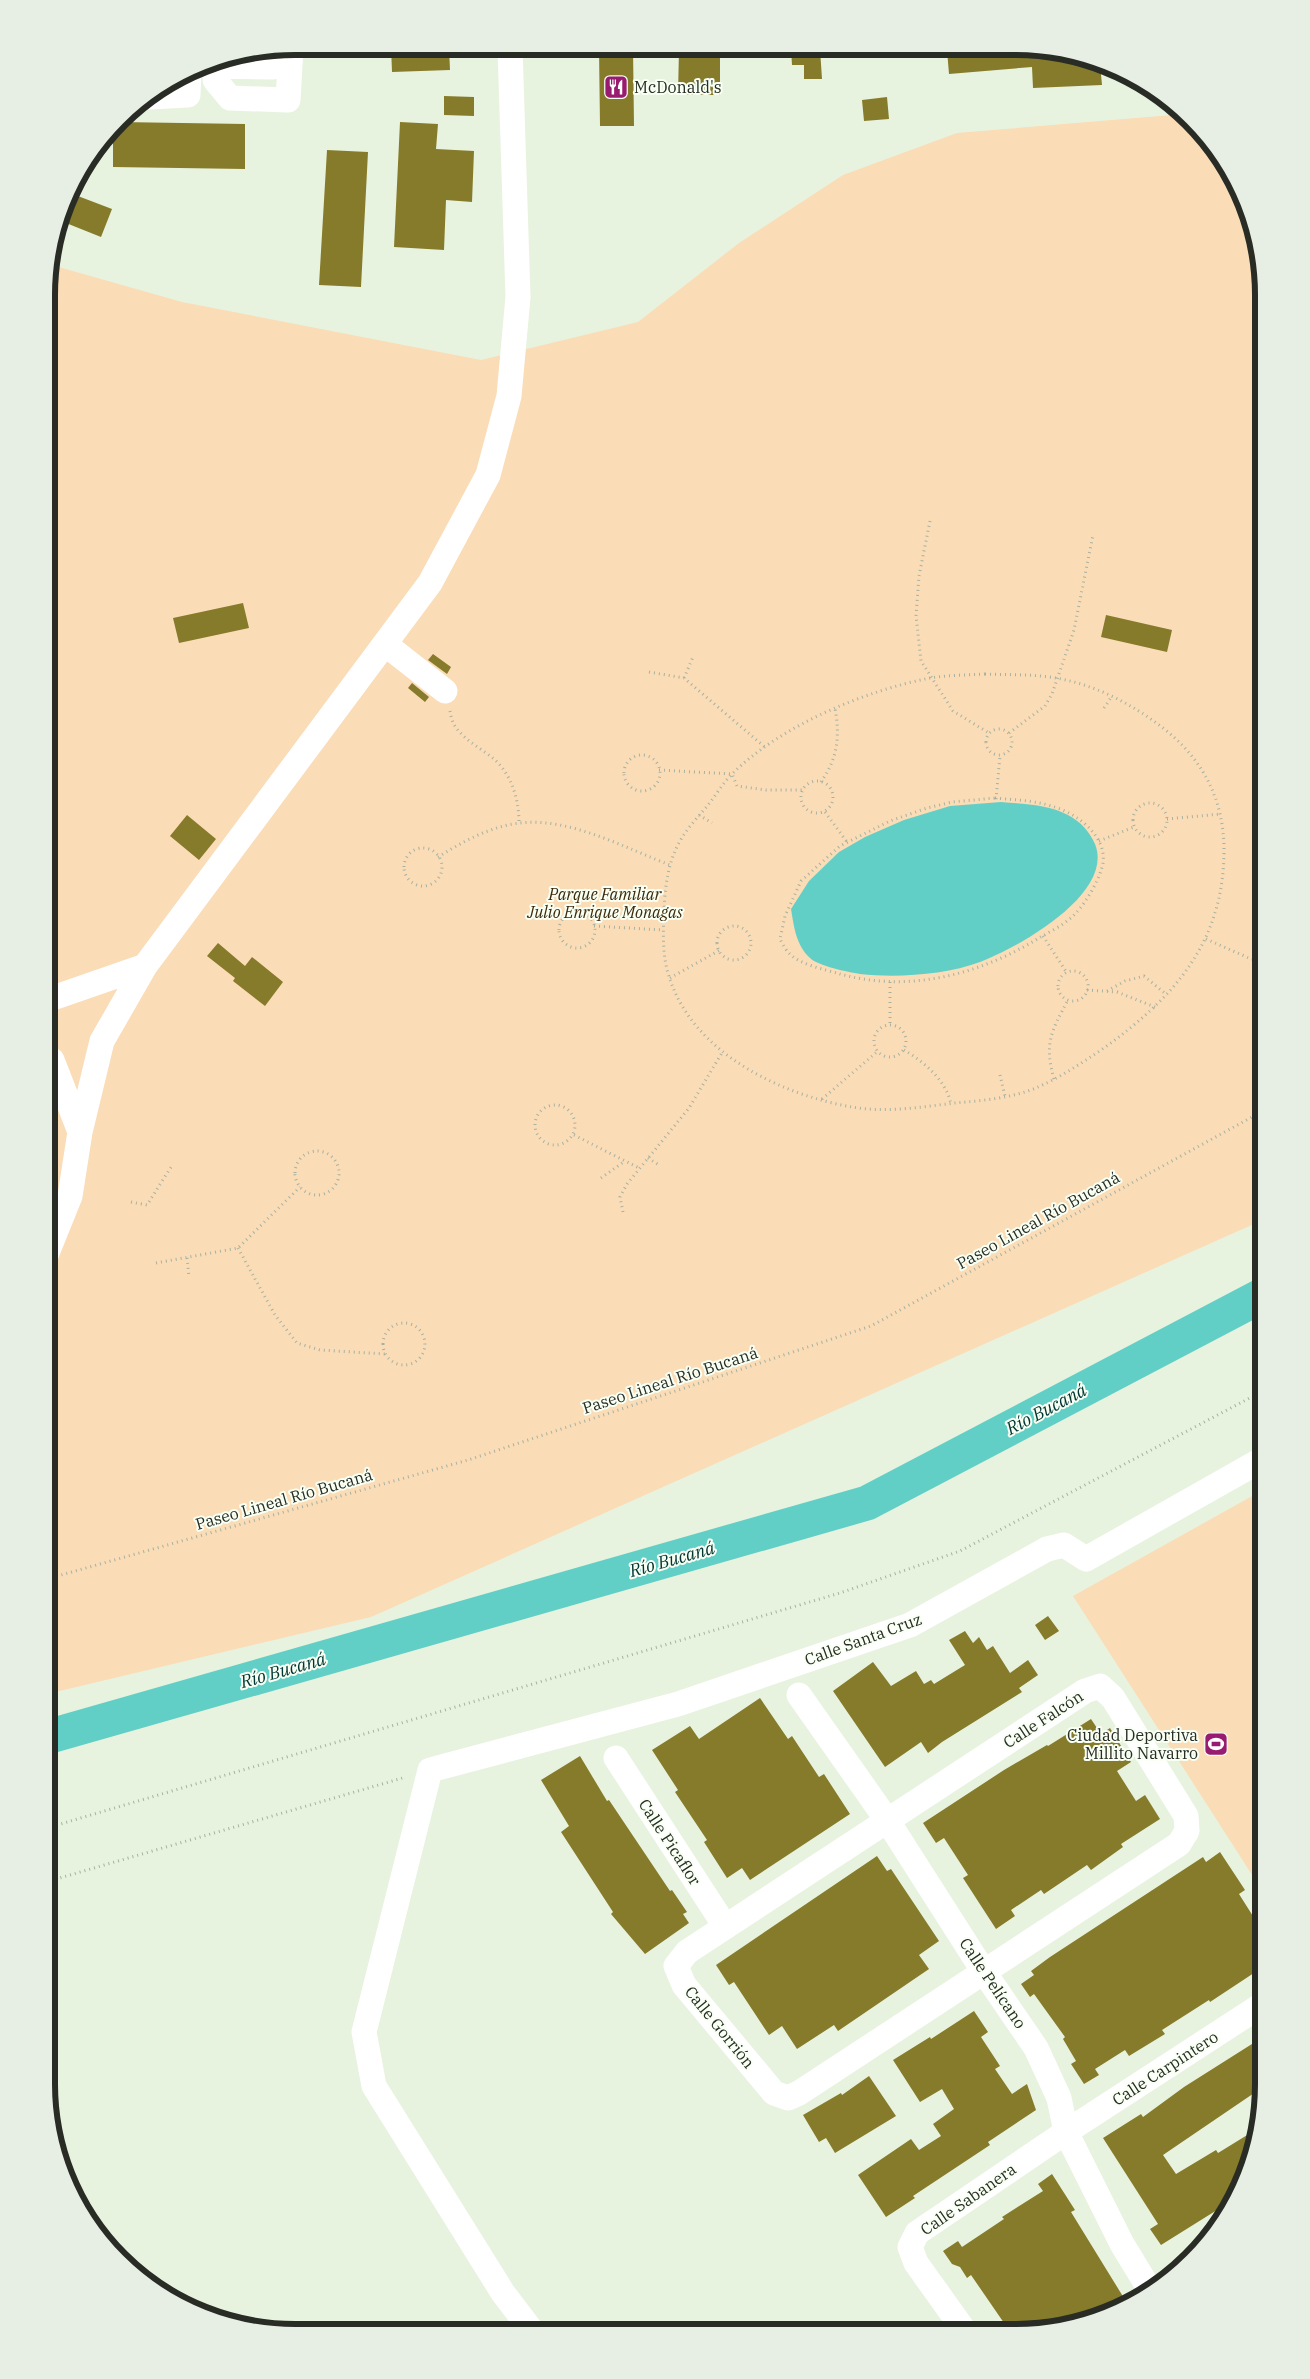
<svg xmlns="http://www.w3.org/2000/svg" width="1310" height="2379" font-family="'IBM Plex Serif',serif">
<rect width="100%" height="100%" fill="#e8f3df"/>
<path fill="#fadcb7" d="M1184,114L1222,157L1250,215L1264,295L1263,1220L371,1617L47,1694L48,264L182,302L481,360L638,322L739,243L843,175L957,133Z
M1263,1490V1892L1073,1596Z"/>
<path fill="#62cfc7" d="M1001,802C1022,804 1048,804 1068,815C1081,822 1089,831 1095,844C1115,894 1017,948 980,962C945,975 897,978 860,974C848,972 818,966 810,958C796,945 794,927 791,909L809,881L839,852L865,837L904,820L950,806Z"/>
<g fill="none" stroke-linecap="round" stroke-linejoin="round">
<path stroke="#62cfc7" stroke-width="35" d="M47,1737L867,1503L1263,1295"/>
</g>
<path fill="#867b2a" d="M391,47H449L450,70L392,72Z
M599,48H633L634,126H600Z
M679,49H720V95H678Z
M791,49H820L822,79H804V65H792Z
M947,50L1063,51L1100,64L1102,85L1033,88L1032,67L949,74Z
M444,96L474,97V116L444,115Z
M887,97L889,119L864,121L862,100Z
M120,122L245,124V169L113,167V131Z
M400,122L438,124L436,149L474,151L472,202L446,200L444,250L394,247Z
M327,150L368,152L361,287L319,285Z
M70,193L112,209L101,237L61,221Z
M243,603L249,628L179,643L173,618Z
M1106,615L1172,630L1167,652L1101,637Z
M433,654L451,667L447,674L428,660Z
M412,683L429,697L425,702L408,688Z
M187,815L216,839L199,860L170,836Z
M218,943L245,966L252,957L283,982L265,1006L233,981L235,978L207,956Z
M1048,1616L1059,1631L1045,1640L1035,1625Z
M965,1631L973,1643L979,1637L987,1650L993,1646L1010,1673L1028,1660L1038,1675L1019,1688L1022,1692L942,1742L928,1753L921,1742L885,1767L833,1691L873,1662L891,1686L916,1671L924,1684L931,1680L934,1684L965,1665L949,1640Z
M760,1698L788,1739L792,1736L819,1777L824,1774L850,1814L750,1880L742,1868L727,1878L704,1842L707,1840L675,1792L678,1790L652,1750L690,1726L699,1739Z
M1091,1719L1101,1734L1110,1728L1131,1762L1117,1771L1136,1801L1145,1795L1160,1819L1121,1844L1123,1847L1091,1870L1087,1865L1044,1894L1041,1890L1011,1910L1015,1916L996,1929L963,1878L968,1875L944,1838L936,1843L923,1823L1004,1770L1047,1745L1048,1746Z
M580,1756L607,1801L609,1800L670,1891L672,1890L687,1912L683,1914L689,1923L645,1954L611,1914L613,1912L561,1832L569,1826L541,1780Z
M1220,1852L1245,1890L1239,1894L1263,1932V1967L1210,2002L1209,2000L1162,2030L1165,2034L1129,2056L1125,2050L1095,2069L1099,2075L1084,2084L1071,2064L1076,2061L1063,2039L1065,2037L1034,1994L1030,1997L1021,1984L1034,1975L1031,1971L1050,1957L1203,1857L1206,1862Z
M877,1856L887,1871L891,1869L939,1941L919,1955L929,1969L838,2031L834,2025L797,2049L782,2026L769,2035L734,1982L729,1985L716,1965Z
M974,2011L988,2032L981,2037L1000,2066L995,2069L1012,2094L1027,2084L1036,2110L988,2142L990,2145L913,2196L915,2198L886,2217L858,2175L911,2139L919,2150L941,2136L933,2124L954,2109L942,2089L920,2102L893,2060L930,2037L931,2039Z
M1263,2037V2087L1163,2155L1176,2174L1216,2150L1218,2153L1257,2129L1245,2179L1233,2200L1161,2245L1150,2229L1158,2224L1103,2138L1141,2114L1143,2117L1184,2087Z
M869,2076L896,2116L835,2153L826,2138L819,2142L803,2115L841,2093L842,2095Z
M1052,2174L1075,2210L1071,2212L1127,2303L1095,2319L1015,2333H989L1004,2323L971,2275L967,2278L960,2267L952,2264L943,2251L958,2241L962,2247L1004,2219L1002,2217L1043,2191L1038,2184Z"/>
<g fill="none" stroke-linecap="round" stroke-linejoin="round">
<path stroke="#a8b1a1" stroke-width="3" stroke-dasharray="1 4" stroke-linecap="butt" d="M930,521L919,576L916,616L921,661L953,711L989,733
M649,672L684,678L766,748
M985,674C1009,675 1033,674 1056,678C1096,685 1132,704 1163,728C1203,759 1224,800 1224,850C1224,943 1173,999 1101,1050C1077,1066 1052,1083 1025,1092C1002,1099 978,1101 955,1103C921,1107 886,1113 852,1107C782,1095 696,1054 671,982C662,959 663,936 664,912C665,886 668,859 683,836C690,825 700,815 708,805C716,795 723,783 732,774C780,726 864,691 930,678C948,675 967,675 985,674Z
M684,678L693,657
M1104,708L1112,696
M450,711C451,716 452,722 455,726C464,740 482,749 494,759C512,775 519,800 519,823
M986 742a13 13 0 1 1 26 0a13 13 0 1 1-26 0Z
M1009,733L1045,706L1052,694L1074,630L1093,535
M624 773a18 18 0 1 1 36 0a18 18 0 1 1-36 0Z
M659,770L732,774L737,786L766,790H802
M801 797a16 16 0 1 1 32 0a16 16 0 1 1-32 0Z
M821,782C838,758 840,736 835,708
M995,798C1014,800 1032,800 1051,806C1075,812 1107,835 1103,863C1100,879 1087,901 1076,913C1066,924 1051,931 1039,938C979,975 908,993 840,974C824,969 799,965 788,952C785,949 782,943 780,939L785,916L801,881L840,846L890,821L927,808L952,802Z
M996,799L1000,756
M1133 820a17 17 0 1 1 34 0a17 17 0 1 1-34 0Z
M825,812L847,842
M699,815L712,823
M1167,819L1221,814
M1099,841L1134,827
M404 867a19 19 0 1 1 38 0a19 19 0 1 1-38 0Z
M438,857C462,842 491,826 520,823C569,817 625,848 670,865
M559 930a18 18 0 1 1 36 0a18 18 0 1 1-36 0Z
M594,926L663,930
M717 943a17 17 0 1 1 34 0a17 17 0 1 1-34 0Z
M1043,936L1067,973
M1206,939L1251,959L1264,961
M1058 986a15 15 0 1 1 30 0a15 15 0 1 1-30 0Z
M670,978L720,950
M890,982V1024
M1087,990L1117,992L1155,1007
M1107,991L1125,981L1144,976L1167,995
M874 1041a16 16 0 1 1 32 0a16 16 0 1 1-32 0Z
M904,1050C924,1062 946,1080 951,1104
M1000,1075L1005,1096
M1054,1079C1044,1043 1051,1032 1068,1000
M822,1099L878,1051
M535 1125a20 20 0 1 1 40 0a20 20 0 1 1-40 0Z
M574,1135L639,1168
M295 1173a22 22 0 1 1 44 0a22 22 0 1 1-44 0Z
M648,1158L659,1165
M601,1178L625,1161
M131,1202L147,1205L173,1164
M623,1212L620,1197L627,1184L689,1108L723,1051
M238,1248L275,1315L297,1343L320,1350L385,1354
M187,1258L189,1277
M156,1263L238,1248L300,1187
M383 1344a21 21 0 1 1 42 0a21 21 0 1 1-42 0Z
M47,1579L468,1460L871,1326L1263,1111
M47,1828L840,1593L960,1551L1263,1391
M46,1882L406,1777"/>
<path stroke="#fff" stroke-width="25" d="M216,62V66L273,67
M216,66L215,80L230,98L288,100L291,47
M149,97L188,95L189,72
M385,644L445,691
M47,1000L145,966
M47,1057L52,1060L80,1132
M47,1253L70,1196L80,1132L102,1041L145,966L430,583L488,475L509,396L518,297L510,48
M1100,1686L1113,1698L1186,1816L1187,1831L1179,1844L799,2093L788,2098L774,2093L684,1985L676,1966L687,1952L1085,1691Z
M799,1695L887,1820L984,1972L1036,2048L1059,2098L1066,2132L1122,2244L1150,2290
M616,1758L725,1926
M532,2331L503,2293L374,2086L364,2032L430,1770L678,1704L910,1625L1047,1549L1064,1545L1086,1559L1263,1459
M966,2333L916,2263L910,2247L917,2233L1066,2132L1263,2004"/>
</g>
<defs>
<g id="restaurant-square" transform="scale(1.25)"><rect x="-9" y="-9" width="18" height="18" rx="4" fill="#991a71" stroke="#f8fff3"/><path d="M-5-6h1v4h1v-4h1v4h1v-4h1v5L-1.5 .5V6h-2V.5L-5-1ZM5-6V6H3V1.5H1.5Q1.5-4 5-6Z" fill="#fff"/></g>
<g id="stadium-square" transform="scale(1.25)"><rect x="-9" y="-9" width="18" height="18" rx="4" fill="#991a71" stroke="#f8fff3"/><path d="M0-5a6.5 5 0 1 0 0 10a6.5 5 0 1 0 0-10ZM-3.5-1.8h7v3.6h-7Z" fill="#fff"/></g>
</defs>
<g fill-rule="evenodd">
<use href="#restaurant-square" x="616" y="87"/>
<use href="#stadium-square" x="1216" y="1744"/>
</g>
<g text-anchor="middle" dominant-baseline="central" stroke-width="4" stroke-linejoin="round" paint-order="stroke">
<g font-size="16" fill="#282c25" stroke="#f8fff3" text-anchor="start">
<text x="634" y="87">McDonald's</text>
<text x="1198" y="1735" text-anchor="end">Ciudad Deportiva<tspan x="1198" dy="18">Millito Navarro</tspan></text>
</g>
<g font-size="16" font-style="italic" fill="#3d290b" stroke="#f8fff3">
<text x="605" y="894">Parque Familiar<tspan x="605" dy="18">Julio Enrique Monagas</tspan></text>
</g>
<g font-size="16" fill="#282c25" stroke="#f8fff3">
<text transform="translate(1038 1220) rotate(-29)">Paseo Lineal Río Bucaná</text>
<text transform="translate(670 1380) rotate(-18)">Paseo Lineal Río Bucaná</text>
<text transform="translate(284 1499) rotate(-16)">Paseo Lineal Río Bucaná</text>
<text transform="translate(863 1639) rotate(-20)">Calle Santa Cruz</text>
<text transform="translate(1043 1719) rotate(-33)">Calle Falcón</text>
<text transform="translate(670 1842) rotate(57)">Calle Picaflor</text>
<text transform="translate(993 1983) rotate(56)">Calle Pelícano</text>
<text transform="translate(720 2027) rotate(51)">Calle Gorrión</text>
<text transform="translate(1165 2068) rotate(-33)">Calle Carpintero</text>
<text transform="translate(968 2199) rotate(-35)">Calle Sabanera</text>
</g>
<g font-size="18" font-style="italic" fill="#003533" stroke="#f8fff3">
<text transform="translate(1046 1409) rotate(-28)">Río Bucaná</text>
<text transform="translate(672 1559) rotate(-16)">Río Bucaná</text>
<text transform="translate(283 1670) rotate(-16)">Río Bucaná</text>
</g>
</g>
<path d="M0 0H1310V2379H0ZM295 55H1015A240 240 0 0 1 1255 295V2084A240 240 0 0 1 1015 2324H295A240 240 0 0 1 55 2084V295A240 240 0 0 1 295 55Z" fill="#e7eee3" fill-rule="evenodd"/>
<path fill="none" stroke="#282c25" stroke-width="6" d="M295 55H1015A240 240 0 0 1 1255 295V2084A240 240 0 0 1 1015 2324H295A240 240 0 0 1 55 2084V295A240 240 0 0 1 295 55Z"/>
</svg>
